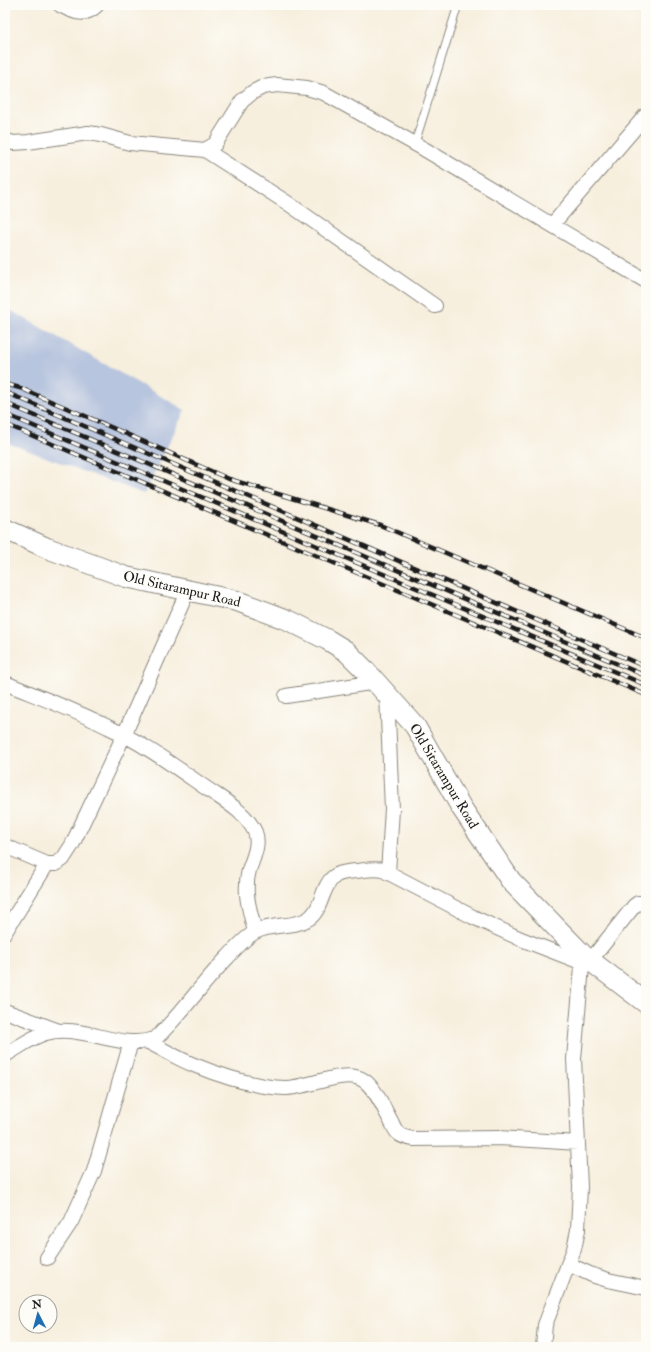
<svg xmlns="http://www.w3.org/2000/svg" width="651" height="1352" font-family="'IM FELL Double Pica',serif">
<rect width="100%" height="100%" fill="#fdfcf7"/>
<filter id="ink" filterUnits="userSpaceOnUse"><feTurbulence type="fractalNoise" baseFrequency=".025" numOctaves="2"/><feDisplacementMap in="SourceGraphic" scale="8" xChannelSelector="R" yChannelSelector="G"/><feConvolveMatrix kernelMatrix="1 2 1 2 8 2 1 2 1" color-interpolation-filters="sRGB"/></filter>
<filter id="wash" filterUnits="userSpaceOnUse"><feTurbulence type="fractalNoise" baseFrequency=".012" numOctaves="4" result="noise"/><feDisplacementMap in="SourceGraphic" scale="16" xChannelSelector="R" yChannelSelector="G"/><feGaussianBlur stdDeviation="0.9" result="paint"/><feColorMatrix in="noise" values="0 0 0 0 0 0 0 0 0 0 0 0 0 0 0 0 0 1.4 0 .05"/><feComposite in="paint" operator="in"/></filter>
<g filter="url(#wash)">
<rect width="100%" height="100%" fill="#f7efde"/>
<path fill="#b8c5de" d="M5,307L185,410L144,494L5,442Z"/>
</g>
<g filter="url(#ink)">
<g fill="none" stroke-linecap="round" stroke-linejoin="round">
<g stroke="#8a867d" stroke-width="9">
<path id="lane" d="M415,143L458,5"/>
</g>
<g stroke="#8a867d" stroke-width="16">
<path id="street" d="M60,5C74,12 84,18 97,5
M5,140L13,143L28,142L88,133L101,135L130,143L205,150L215,144L242,101L253,92L263,87L277,85L307,88L324,93L424,149L646,281
M205,150L289,204L435,306
M552,225L646,115
M5,683C39,697 75,710 108,727C143,743 174,766 206,788C223,800 246,812 255,832C260,844 253,858 249,870C243,893 250,910 255,932
M387,694L392,809L388,873
M286,696L376,682
M5,846L47,864H56L63,859L72,845L124,735L188,590
M5,932L47,864
M590,961L634,906L638,903L646,904
M5,1011L59,1031
M148,1042C163,1049 178,1059 194,1065C221,1076 255,1087 285,1088C307,1088 340,1071 359,1078C373,1082 384,1109 391,1121C393,1125 395,1131 399,1134C403,1137 408,1138 413,1139L499,1138L578,1143
M5,1055C18,1048 31,1037 46,1033C82,1023 119,1051 155,1039C182,1014 202,983 228,957C236,948 245,938 255,932C272,923 293,928 308,919C323,910 321,885 335,876C340,872 349,872 356,871C365,870 374,868 383,870L473,917L521,939L583,963
M47,1258L71,1222L94,1171L131,1042
M568,1264L592,1275L608,1280L646,1288
M543,1347L545,1325L574,1249L578,1230L580,1187L574,1059L583,955"/>
</g>
<g stroke="#8a867d" stroke-width="22">
<path id="secondary" d="M5,529L47,548L126,577L237,601L288,620L328,640L346,651L366,671L415,726L461,807L511,881L583,955L646,1003"/>
</g>
<use href="#lane" stroke="#fff" stroke-width="7"/>
<use href="#street" stroke="#fff" stroke-width="14"/>
<use href="#secondary" stroke="#fff" stroke-width="20"/>
<g stroke="#1c1c1c" stroke-width="4.5">
<path id="rail" d="M5,384L20,388L104,424
M5,392L646,667
M5,403L646,676
M5,414L646,685
M99,422L229,479L380,525L646,638
M5,424L646,695"/>
</g>
<use href="#rail" stroke="#fdfcf7" stroke-width="3" stroke-dasharray="9" stroke-linecap="butt"/>
</g>
</g>
<g text-anchor="middle" dominant-baseline="central" stroke-width="3" stroke-linejoin="round" paint-order="stroke">
<g font-size="14" fill="#1c1c1c" stroke="#fdfcf7">
<text transform="translate(182 589) rotate(13)">Old Sitarampur Road</text>
<text transform="translate(444 776) rotate(59)">Old Sitarampur Road</text>
</g>
</g>
<rect width="651" height="1352" fill="none" stroke="#fdfcf7" stroke-width="20"/>
<g transform="translate(38 1314) rotate(354)"><circle r="19" fill="#fdfcf7" stroke="#a3a29f"/>
<path d="M0-3L7 15L0 10L-7 15Z" fill="#1f6fb2"/>
<text y="-6" font-size="11" font-weight="bold" text-anchor="middle" fill="#1c1c1c">N</text>
</g>
</svg>
